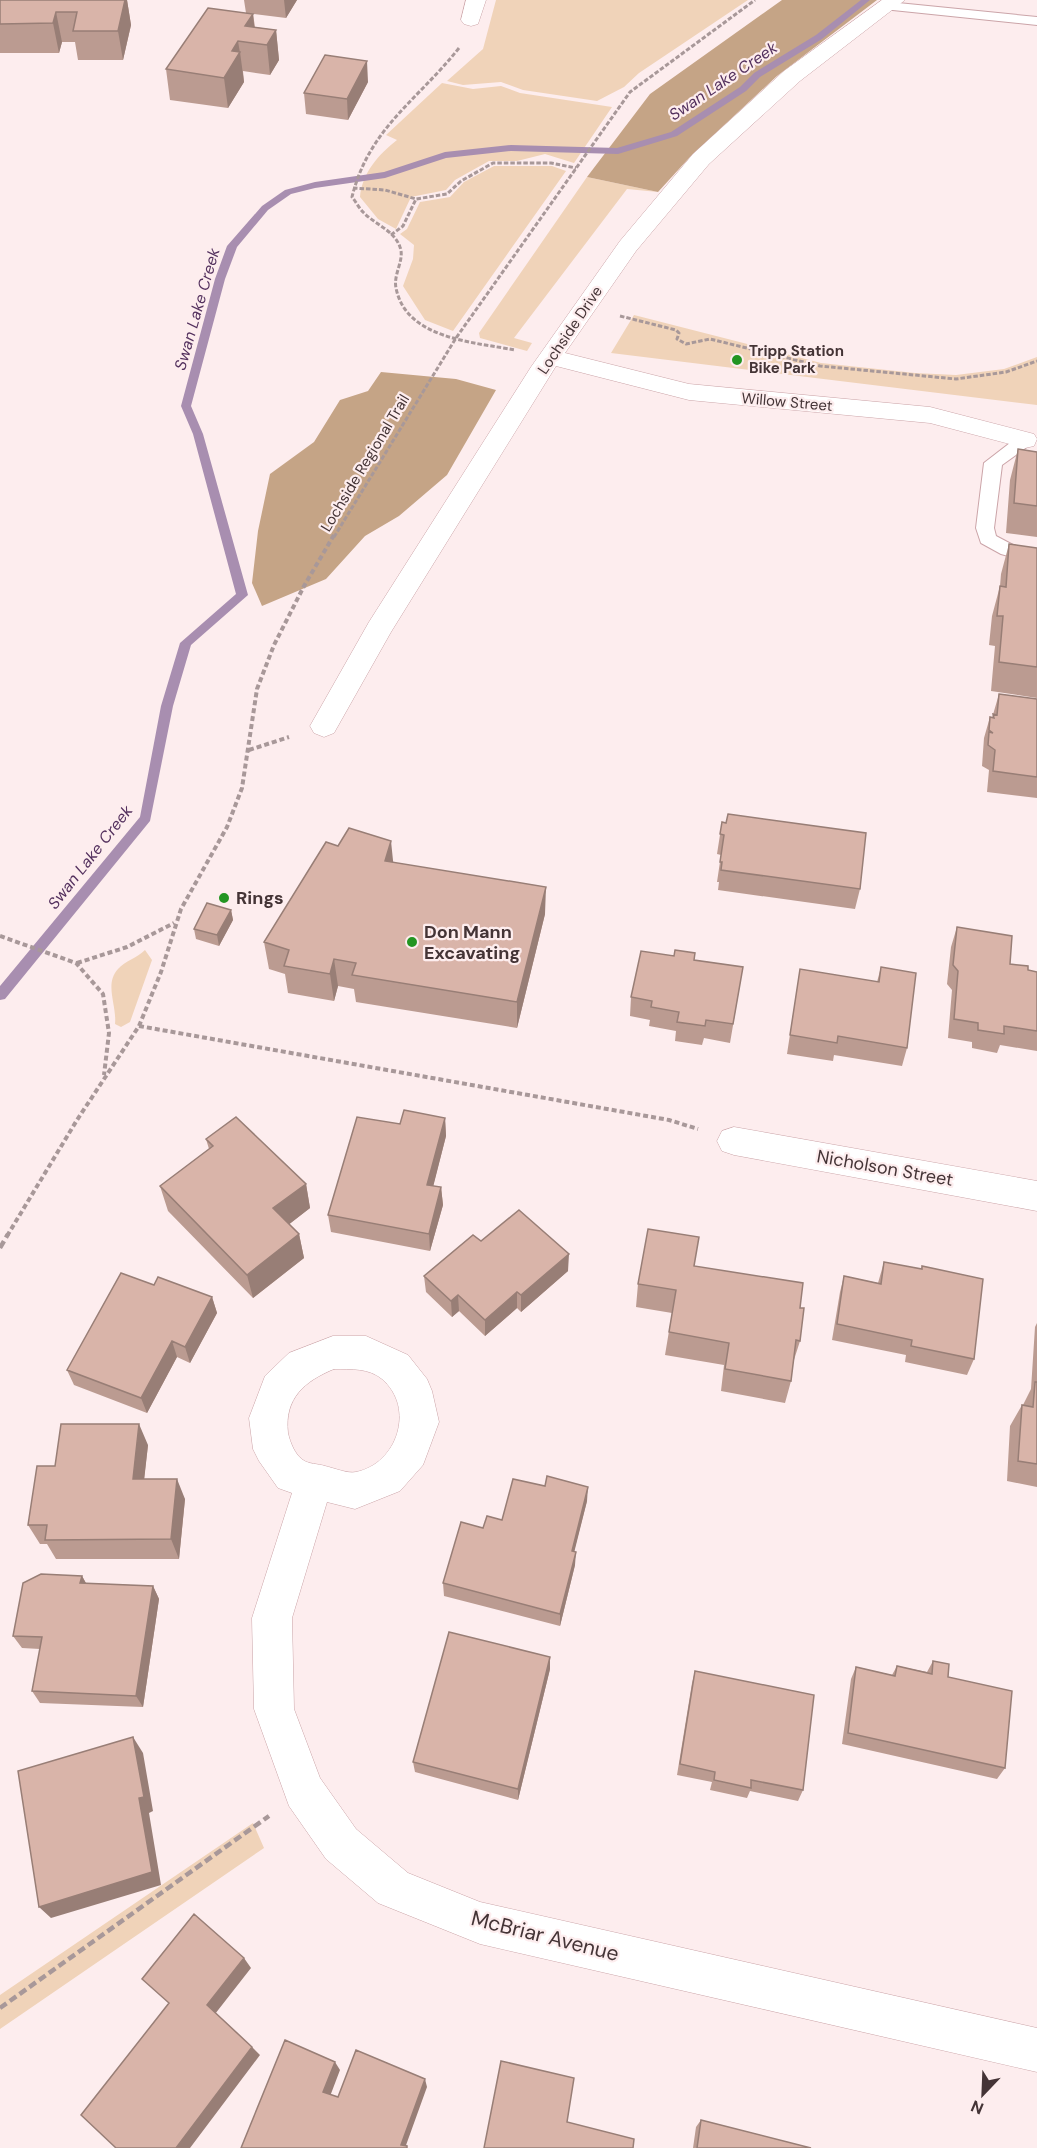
<svg xmlns="http://www.w3.org/2000/svg" width="1037" height="2148" font-family="'DM Sans',sans-serif">
<rect width="100%" height="100%" fill="#fdedee"/>
<path fill="#f0d3b9" d="M496,0H748L639,73L624,87L597,101L523,90L501,82L463,85L447,81L483,49Z
M442,83L473,89L501,86L520,93L612,107L574,163L545,154L517,161H489L455,180L446,190L411,197L396,229L378,219L360,197C362,173 379,154 397,140L386,135Z
M494,166H552L566,171L453,331L425,320L403,286L413,259L414,245L400,234L407,229L420,202L450,197L464,182Z
M587,177L658,192L627,189L514,338L532,343L527,351L480,338L479,333Z
M634,315L821,363L915,373L956,375L1004,369L1037,357V405L611,353Z
M145,950L152,960L130,1022L121,1027L115,1024C117,1005 104,984 118,969C125,961 137,958 145,950Z
M253,1823L264,1848L0,2029V1995Z"/>
<path fill="#c5a486" d="M782,0H877L777,76L690,157L658,192L587,177L650,94Z
M381,372L456,379L496,390L447,475L399,516L365,536L326,579L262,606L252,583L258,531L270,474L314,442L340,400L368,391Z"/>
<g fill="none" stroke-linecap="round" stroke-linejoin="round">
<path fill="#a88eb0" fill-rule="evenodd" d="M861,0H870L822,39L760,77L746,91L677,136L618,154L511,151L446,158L385,178L315,188L291,194L268,210L237,247L225,279L191,406L203,434L248,595L191,645L173,706L150,821L5,999L0,1000V986L140,817L161,706L180,643L236,594L193,434L181,406L215,279L227,246L262,206L285,190L315,182L384,172L445,152L511,145L617,148L671,132L740,87L754,73L816,35Z"/>
<g stroke="#cba4a8" stroke-width="2">
<path id="lane" d="M888,2L1037,17V25L883,9L881,6Z
M1025,434L1031,436L1034,440L1031,444L1002,465L994,528L996,536L1013,545L1037,552V564L1001,554L981,543L976,528L984,463L1019,436Z"/>
</g>
<g stroke="#cba4a8" stroke-width="1">
<path id="street" d="M466,0H486L478,24L471,26L464,24L461,20Z
M882,0H905L800,81L709,164L636,251L565,353L689,384L930,407L1034,434L1037,439L1034,446L1025,448L930,423L689,400L556,366L391,632L334,733L324,737L314,733L310,726L369,622L531,367L620,241L693,154L784,71Z
M734,1127L1037,1181V1211L734,1155L722,1151L717,1141L722,1131Z
M333,1336H366L408,1355L427,1379L432,1391L439,1422L423,1465L400,1491L355,1509L327,1502L292,1618L294,1709L320,1778L356,1829L408,1873L480,1902L1037,2028V2072L480,1944L378,1903L326,1859L289,1806L254,1709L252,1618L292,1493L278,1488L259,1461L253,1449L249,1418L265,1376L289,1353ZM334,1369C351,1369 369,1368 382,1379C416,1408 397,1464 356,1472C348,1474 334,1468 325,1466C319,1464 308,1464 303,1460C295,1455 290,1442 288,1433C284,1398 305,1381 334,1369Z"/>
</g>
<path stroke="#a89899" stroke-width="3" stroke-dasharray="4.5 2" stroke-linecap="butt" d="M459,48C417,101 369,128 352,197C356,202 359,208 363,212C374,224 394,230 400,247C405,260 393,274 396,288C406,339 473,342 515,350
M353,188L385,190L416,199
M391,235L403,226L416,199L447,194L461,181L493,163H551L576,168
M620,316L676,330L679,333L677,339L686,344L710,339L820,366L956,379L1006,372L1037,361
M334,537L456,338L630,92L755,0"/>
<path stroke="#a89899" stroke-width="4" stroke-dasharray="5 3" stroke-linecap="butt" d="M249,750L289,737
M0,936L76,963L103,994L109,1033L104,1075
M77,963L127,947L174,923
M139,1026L669,1120L698,1129
M7,1236L77,1120L139,1026L161,972L181,909L227,827L242,788L257,689L274,645L304,586L334,535"/>
<path stroke="#a89899" stroke-width="4.5" stroke-dasharray="8 4" stroke-linecap="butt" d="M0,1248L8,1234
M0,2008L269,1816"/>
<use href="#lane" fill="#fff" fill-rule="evenodd"/>
<use href="#street" fill="#fff" fill-rule="evenodd"/>
</g>
<path fill="#bb9b91" d="M0,0H127L131,25L123,60H78L75,42H62L59,53H0Z
M244,0H297L286,18L253,14L255,27L276,30L279,60L270,75L243,71L244,82L228,108L170,100L166,69L246,13Z
M368,82L348,120L306,114L304,93Z
M1018,449L1037,452V537L1006,533L1010,480Z
M1009,544L1037,548V698L991,691L995,646L989,645L992,616L1000,586L1001,574Z
M999,694L1037,699V798L987,792L989,770L982,766L984,738L990,717L992,718Z
M722,822L860,889L855,909L718,890L719,882H717L721,855L717,854Z
M393,862L545,914L517,1028L356,1002L354,989L338,986L334,1001L288,993L285,974L269,969L264,942Z
M231,910L233,920L219,946L196,939L194,929Z
M957,927L1010,964L1028,970L1037,972V1051L1000,1045L997,1053L972,1048V1042L948,1038L952,990L947,984L951,947Z
M695,960L743,967L730,1043L704,1038L702,1045L675,1041L676,1031L649,1026L650,1020L630,1016L631,997Z
M881,967L907,1048L902,1066L834,1055L833,1061L787,1054L800,969L877,982Z
M445,1118L446,1136L433,1186L441,1187L443,1205L430,1251L331,1232L328,1215L400,1124Z
M206,1139L306,1184L310,1208L289,1224L299,1234L304,1258L253,1298L168,1211L160,1186L209,1149Z
M481,1241L568,1271L521,1312L517,1308L485,1336L459,1311L452,1317L426,1292L424,1276Z
M884,1262L921,1269L922,1266L974,1359L967,1375L905,1362L906,1355L832,1340L840,1292L844,1276L878,1283Z
M695,1266L800,1308V1341L793,1363L791,1381L785,1403L721,1391L724,1365L665,1355L672,1313L636,1307L638,1284Z
M154,1285L212,1297L217,1313L190,1363L177,1357L147,1413L74,1385L67,1370Z
M1037,1323V1487L1007,1481L1010,1426L1022,1405H1023L1031,1389L1035,1327Z
M148,1445L144,1479L185,1499L179,1559H56L47,1544H40L28,1525L55,1466Z
M587,1501L574,1551L575,1565L560,1626L444,1596L443,1583L483,1528L502,1520Z
M82,1576L86,1583L153,1586L159,1599L143,1707L40,1703L32,1691L40,1649L22,1648L13,1636Z
M933,1661L948,1677L1005,1768L997,1779L842,1744L851,1679L856,1667L892,1675L897,1666L927,1672Z
M550,1669L518,1800L415,1772L413,1762Z
M695,1671L803,1790L798,1801L750,1791L747,1798L710,1790L712,1782L677,1775L692,1683Z
M701,2120L811,2148H693L696,2127Z"/>
<path fill="#987e76" d="M125,0H127L131,25L123,60L118,31Z
M284,0H297L286,18Z
M56,12L62,42L59,53L53,23Z
M253,14L256,44L245,26Z
M276,30L279,60L270,75L267,45Z
M238,41L240,53V52L244,82L228,108L224,78L232,51Z
M367,61L368,82L348,120L347,99Z
M391,841L394,870L385,861Z
M546,887L545,914L517,1028V1002Z
M231,910L233,920L219,946L217,935Z
M334,959L338,986L334,1001L330,974Z
M445,1118L446,1136L429,1203L427,1185Z
M306,1184L310,1208L278,1233L273,1208Z
M441,1187L443,1205L430,1251L429,1234Z
M299,1234L304,1258L253,1298L247,1275Z
M569,1254L568,1271L521,1312V1295Z
M517,1292V1308L485,1336V1320Z
M458,1295L459,1311L452,1317L451,1301Z
M212,1297L217,1313L190,1363L185,1347Z
M172,1341L177,1357L147,1413L141,1398Z
M139,1424L148,1445L142,1499L133,1479Z
M177,1479L185,1499L179,1559L171,1539Z
M588,1487L587,1501L571,1565L572,1551Z
M576,1552L575,1565L560,1626V1614Z
M82,1576L89,1589L80,1583Z
M153,1586L159,1599L143,1707L136,1696Z
M550,1657V1669L518,1800V1789Z
M133,1737L143,1753L153,1811L149,1813L161,1885L51,1918L39,1907L139,1798Z
M244,1958L251,1968L215,2014L207,2005Z
M252,2047L260,2055L190,2148H176Z
M335,2062L340,2070L329,2099L323,2092Z
M425,2079L427,2087L405,2148L401,2145Z"/>
<path fill="#d9b4a9" stroke="#987e76" stroke-width="1.5" d="M0,0H125L118,31H73L77,12H56L53,23L0,24Z
M208,8L253,14L245,26L276,30L267,45L238,41L232,51L240,52L224,78L166,69Z
M325,55L367,61L347,99L304,93Z
M1018,449L1037,452V506L1014,503Z
M1009,544L1037,548V667L999,662L1003,616H997L1000,586L1006,587Z
M999,694L1037,699V777L993,771L995,750L988,745L989,732L993,733L989,730L990,717L994,718L993,714L997,715Z
M728,814L866,833L860,889L721,870L722,862H720L724,835L720,834L722,822L726,823Z
M349,828L391,841L385,861L546,887L517,1002L352,975L356,963L334,959L330,974L284,966L289,950L264,942L326,842L338,846Z
M207,903L231,910L217,935L194,929Z
M957,927L1012,936L1010,964L1028,966V970L1037,972V1031L1004,1026V1034L978,1030V1023L954,1019L958,971L953,965Z
M675,950L695,953L694,960L743,967L733,1024L706,1020L705,1026L677,1022L679,1012L651,1007L652,1001L631,997L641,951L674,956Z
M881,967L916,973L907,1048L838,1036L837,1043L790,1035L800,969L879,982Z
M404,1110L445,1118L427,1185L441,1187L429,1234L328,1215L357,1117L400,1124Z
M236,1117L306,1184L273,1208L299,1234L247,1275L160,1186L213,1146L206,1139Z
M519,1210L569,1254L521,1295L517,1292L485,1320L458,1295L451,1301L424,1276L473,1235L481,1241Z
M648,1229L699,1237L694,1266L803,1283L800,1308H804L800,1341L796,1340L791,1381L725,1369L729,1343L669,1332L676,1290L638,1284Z
M884,1262L922,1269V1266L983,1279L974,1359L911,1346L912,1340L837,1324L844,1276L881,1284Z
M121,1273L154,1285L158,1277L212,1297L185,1347L172,1341L141,1398L67,1370Z
M1035,1382H1037V1464L1018,1461L1022,1405L1033,1407Z
M61,1424H139L133,1479H177L171,1539L45,1540L47,1525H28L37,1466H55Z
M547,1476L588,1487L572,1551L576,1552L560,1614L443,1583L461,1522L483,1528L487,1516L502,1520L513,1479L545,1486Z
M41,1574L82,1576L80,1583L153,1586L136,1696L32,1691L42,1637L13,1636L23,1583Z
M449,1632L550,1657L518,1789L413,1762Z
M933,1661L949,1664L948,1677L1012,1691L1005,1768L848,1733L856,1667L895,1676L897,1666L932,1674Z
M695,1671L814,1695L803,1790L751,1780V1788L714,1780L715,1772L680,1764Z
M133,1737L144,1797L139,1798L152,1872L39,1907L18,1771Z
M194,1914L244,1958L207,2005L252,2047L176,2148H116L81,2115L169,2003L142,1979Z
M285,2040L335,2062L323,2092L338,2097L356,2050L425,2079L401,2145L407,2146V2148H241Z
M501,2061L574,2078L567,2122L634,2139L633,2148H484Z
M701,2120L811,2148H697Z"/>
<g fill="#239522" stroke="#fdedee" stroke-width="2">
<circle cx="737" cy="360" r="6"/>
<circle cx="224" cy="898" r="6"/>
<circle cx="412" cy="942" r="6"/>
</g>
<g text-anchor="middle" dominant-baseline="central" stroke-width="4.5" stroke-linejoin="round" paint-order="stroke">
<g font-size="15" fill="#443436" stroke="#fdedee">
<text transform="translate(570 330) rotate(-56)">Lochside Drive</text>
<text transform="translate(787 402) rotate(5)">Willow Street</text>
<text transform="translate(365 463) rotate(-59)">Lochside Regional Trail</text>
</g>
<g font-size="15" font-weight="bold" fill="#443436" stroke="#fdedee" text-anchor="start">
<text x="749" y="351">Tripp Station<tspan x="749" dy="17">Bike Park</tspan></text>
</g>
<g font-size="16" font-style="italic" fill="#54315e" stroke="#fdedee">
<text transform="translate(723 81) rotate(-34)">Swan Lake Creek</text>
<text transform="translate(197 309) rotate(-74)">Swan Lake Creek</text>
<text transform="translate(90 857) rotate(-52)">Swan Lake Creek</text>
</g>
<g font-size="18" font-weight="bold" fill="#443436" stroke="#fdedee" text-anchor="start">
<text x="236" y="898">Rings</text>
<text x="424" y="932">Don Mann<tspan x="424" dy="21">Excavating</tspan></text>
</g>
<g font-size="18" fill="#443436" stroke="#fdedee">
<text transform="translate(885 1168) rotate(10)">Nicholson Street</text>
</g>
<g font-size="21" fill="#443436" stroke="#fdedee">
<text transform="translate(545 1936) rotate(14)">McBriar Avenue</text>
</g>
</g>
<g transform="translate(983 2094) rotate(203)" stroke="#fdedee" stroke-width="4.5" paint-order="stroke">
<path d="M0-4.5L10 22L0 15L-10 22Z" fill="#443436"/>
<text y="-9" font-size="16" font-weight="bold" text-anchor="middle" fill="#443436">N</text>
</g>
</svg>
